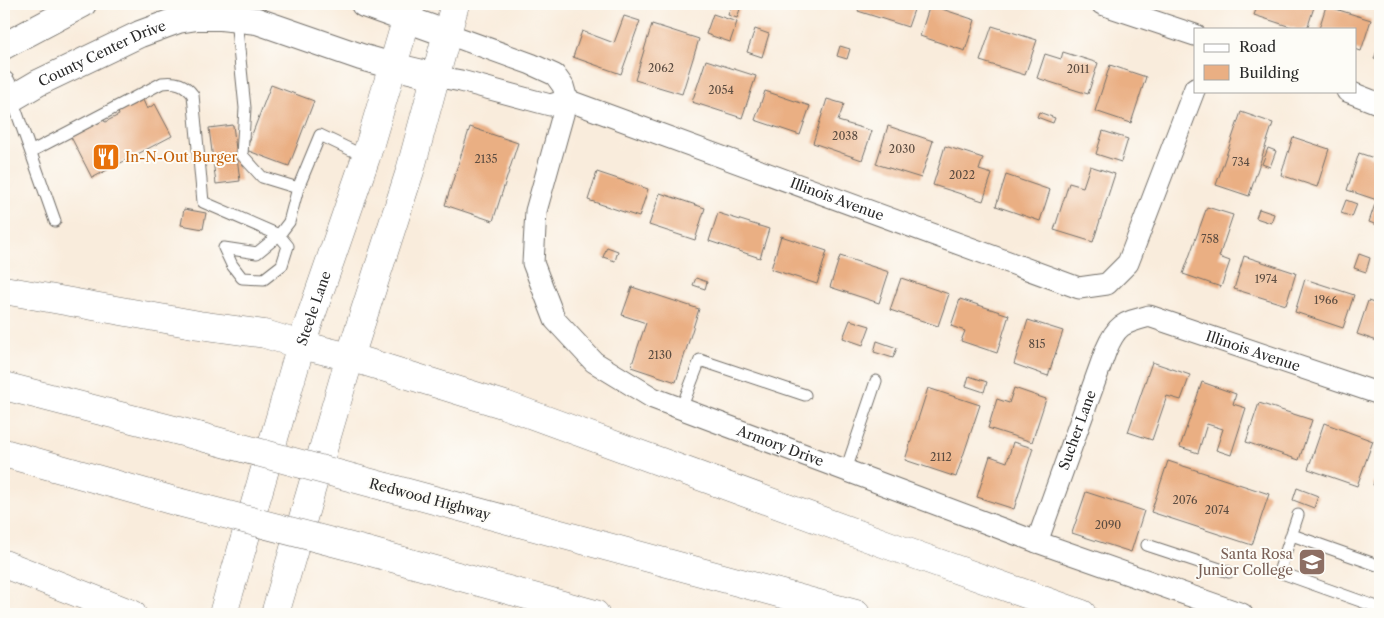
<svg xmlns="http://www.w3.org/2000/svg" width="1384" height="618" font-family="'Libre Caslon Text',serif">
<rect width="100%" height="100%" fill="#fdfcf7"/>
<filter id="ink" filterUnits="userSpaceOnUse"><feTurbulence type="fractalNoise" baseFrequency=".02" numOctaves="2"/><feDisplacementMap in="SourceGraphic" scale="10" xChannelSelector="R" yChannelSelector="G"/><feConvolveMatrix kernelMatrix="1 2 1 2 8 2 1 2 1" color-interpolation-filters="sRGB"/></filter>
<filter id="wash" filterUnits="userSpaceOnUse"><feTurbulence type="fractalNoise" baseFrequency=".0096" numOctaves="4" result="noise"/><feDisplacementMap in="SourceGraphic" scale="20" xChannelSelector="R" yChannelSelector="G"/><feGaussianBlur stdDeviation="1.12" result="paint"/><feColorMatrix in="noise" values="0 0 0 0 0 0 0 0 0 0 0 0 0 0 0 0 0 1.4 0 .05"/><feComposite in="paint" operator="in"/></filter>
<g filter="url(#wash)">
<rect width="100%" height="100%" fill="#f9ecdc"/>
<g id="blocks">
<path fill="#eaaf83" d="M829,4H847L845,9Z
M861,4H916L908,27L858,11Z
M1258,4H1315L1307,29H1297L1254,15Z
M930,5L975,20L965,51L920,36Z
M731,6L740,9L737,18L728,15Z
M1326,6L1371,20L1361,51L1355,49V29H1319Z
M713,14L737,22L730,42L706,34Z
M624,16L640,21L621,74L573,57L582,31L614,43Z
M652,24L699,39L682,94L635,80Z
M992,26L1037,40L1025,75L980,61Z
M755,29L769,34L762,57L747,52Z
M1380,42V61L1374,59Z
M840,46L850,49L847,59L837,56Z
M1063,52L1098,63L1088,94L1037,78L1045,54L1061,59Z
M706,60L756,76L742,118L692,102Z
M1110,65L1146,77L1131,123L1095,111Z
M271,85L314,101L289,166L246,150Z
M765,91L810,106L800,135L755,120Z
M827,99L844,104L838,121L872,131L862,160L813,143Z
M143,100L147,109L155,104L172,136L92,178L71,137L104,120L105,122L119,115L118,112Z
M1039,112L1055,118L1053,123L1037,117Z
M1241,112L1273,123L1249,196L1216,185Z
M233,125L240,181L216,184L209,128Z
M888,126L933,141L921,178L876,164Z
M470,127L518,143L493,221L445,205Z
M1103,131L1128,139L1121,162L1096,154Z
M1293,137L1329,149L1317,187L1281,175Z
M945,146L983,158L979,170L992,174L983,201L933,185Z
M1268,148L1276,151L1270,167L1262,164Z
M1359,153L1380,160V201L1347,190Z
M1090,166L1115,174L1093,242L1054,230L1069,183L1083,187Z
M597,172L648,189L639,217L588,200Z
M1006,175L1050,190L1040,221L996,206Z
M660,193L705,208L695,240L649,225Z
M1346,200L1357,204L1352,217L1341,213Z
M1375,204L1380,206V226L1369,222Z
M1207,207L1233,215L1219,257L1230,261L1221,287L1183,274Z
M184,209L206,213L203,229L181,225Z
M1259,209L1274,214L1271,223L1256,218Z
M718,213L769,229L760,258L709,241Z
M781,236L827,251L817,284L771,269Z
M607,247L618,251L615,261L603,257Z
M1359,254L1370,258L1366,272L1354,268Z
M840,256L889,272L879,303L830,287Z
M1244,256L1296,273L1286,305L1234,289Z
M696,278L707,282L705,289L693,285Z
M901,278L949,294L938,326L890,310Z
M1305,279L1354,295L1343,328L1295,312Z
M632,287L699,309L676,382L631,367L646,323L622,315Z
M960,299L1009,315L997,353L961,341L965,331L951,326Z
M1368,301L1380,305V342L1357,334Z
M850,320L870,326L863,345L843,338Z
M1028,320L1063,331L1048,376L1014,364Z
M877,341L897,348L893,358L874,352Z
M1152,362L1190,375L1181,400L1167,396L1152,440L1128,432Z
M969,376L987,382L984,392L966,386Z
M1202,382L1236,394L1233,404L1246,408L1231,455L1216,450L1223,429L1207,424L1198,453L1180,447Z
M928,388L980,405L956,477L905,460Z
M1014,388L1046,399L1032,442L988,428L997,399L1009,403Z
M1259,403L1312,420L1299,460L1246,442Z
M1324,423L1373,441L1357,486L1308,469Z
M1013,442L1033,448L1014,509L977,497L990,456L1007,462Z
M1168,461L1269,494L1252,545L1151,512Z
M1380,464V487L1373,485Z
M1297,488L1318,496L1314,508L1293,500Z
M1086,492L1144,511L1131,552L1072,533Z"/>
</g>
</g>
<g filter="url(#ink)">
<use href="#blocks" fill-opacity="0" stroke="#736f69" stroke-width="1"/>
<g fill="none" stroke-linecap="round" stroke-linejoin="round">
<g stroke="#736f69" stroke-width="13">
<path id="service" d="M236,19L245,108L242,155L262,177L298,188
M12,99L55,221
M32,151L162,83C176,81 185,84 193,95L203,202L279,235L288,246L282,265L264,279L242,278L232,265L224,248
M224,248L257,253L279,235L289,222L298,188L320,135L366,157
M681,409L700,360L805,395
M846,470L876,381
M1298,515L1279,572L1380,608
M1292,535L1380,566
M1147,545L1229,572"/>
</g>
<g stroke="#736f69" stroke-width="23">
<g id="minor">
<path d="M1102,4L1195,35"/>
<path d="M448,34L531,64L555,75L563,86L567,100"/>
<path id="s1" d="M435,76L461,81L550,105L567,100L1079,288L1107,284L1128,263L1195,88"/>
<path d="M4,82L12,99"/>
<path d="M1347,91L1380,104"/>
<path id="s2" d="M567,100L536,211L533,263L555,320L594,362L653,398L1037,542L1242,614"/>
<path id="s3" d="M1037,542L1106,350C1117,324 1123,323 1149,316L1380,394"/>
</g>
</g>
<g stroke="#736f69" stroke-width="28">
<g id="tertiary">
<path d="M364,4L448,34"/>
<path d="M4,46L83,4"/>
<path id="s4" d="M4,103L38,83L140,34L178,20L197,17H221L257,21L361,57L393,66L435,76"/>
</g>
</g>
<g stroke="#736f69" stroke-width="29">
<g id="secondary">
<path id="s5" d="M223,614L301,345L366,157L411,4"/>
<path d="M275,614L350,357L410,171L455,4"/>
</g>
</g>
<g stroke="#736f69" stroke-width="29">
<path id="motorway" d="M4,290L199,325L265,334L301,345L350,357L505,405L902,550L1082,614
M4,386L198,436
M4,453L178,502
M386,487L856,614
M367,551L595,614
M4,564L132,614"/>
</g>
<use href="#service" stroke="#fff" stroke-width="11"/>
<use href="#minor" stroke="#fff" stroke-width="21"/>
<use href="#tertiary" stroke="#fff" stroke-width="26"/>
<use href="#secondary" stroke="#fff" stroke-width="28"/>
<use href="#motorway" stroke="#fff" stroke-width="28"/>
<g stroke="#736f69" stroke-width="29" stroke-linecap="butt">
<path id="motorway-bridge" d="M198,436L386,487
M178,502L367,551"/>
</g>
<use href="#motorway-bridge" stroke="#fff" stroke-width="28"/>
</g>
</g>
<defs>
<g id="restaurant-square" transform="scale(1.4375)"><rect x="-9" y="-9" width="18" height="18" rx="4" fill="#e8710a" stroke="#fdfcf7"/><path d="M-5-6h1v4h1v-4h1v4h1v-4h1v5L-1.5 .5V6h-2V.5L-5-1ZM5-6V6H3V1.5H1.5Q1.5-4 5-6Z" fill="#fff"/></g>
<g id="university-square" transform="scale(1.4375)"><rect x="-9" y="-9" width="18" height="18" rx="4" fill="#8d6e63" stroke="#fdfcf7"/><path d="M0-5L7-2L0 1L-7-2ZM-4 1L0 2.5L4 1V4Q0 6-4 4Z" fill="#fff"/></g>
</defs>
<g fill-rule="evenodd">
<use href="#restaurant-square" x="106" y="157"/>
<use href="#university-square" x="1312" y="562"/>
</g>
<g text-anchor="middle" dominant-baseline="central" stroke-width="4" stroke-linejoin="round" paint-order="stroke">
<g font-size="11" fill="#5b4c41">
<text x="661" y="68">2062</text>
<text x="1078" y="69">2011</text>
<text x="721" y="90">2054</text>
<text x="845" y="136">2038</text>
<text x="902" y="149">2030</text>
<text x="486" y="159">2135</text>
<text x="1241" y="162">734</text>
<text x="962" y="175">2022</text>
<text x="1210" y="239">758</text>
<text x="1266" y="279">1974</text>
<text x="1326" y="300">1966</text>
<text x="1037" y="344">815</text>
<text x="660" y="355">2130</text>
<text x="941" y="457">2112</text>
<text x="1185" y="500">2076</text>
<text x="1217" y="510">2074</text>
<text x="1108" y="525">2090</text>
</g>
<g font-size="14" fill="#2b2b2b" stroke="#fdfcf7">
<text stroke="none"><textPath href="#s4" startOffset="110">County Center Drive</textPath></text>
<text stroke="none"><textPath href="#s1" startOffset="424">Illinois Avenue</textPath></text>
<text stroke="none"><textPath href="#s5" startOffset="319">Steele Lane</textPath></text>
<text stroke="none"><textPath href="#s3" startOffset="372">Illinois Avenue</textPath></text>
<text stroke="none"><textPath href="#s3" startOffset="119">Sucher Lane</textPath></text>
<text stroke="none"><textPath href="#s2" startOffset="491">Armory Drive</textPath></text>
<text transform="translate(430 499) rotate(15)">Redwood Highway</text>
</g>
<g font-size="14" fill="#c56008" stroke="#fdfcf7" text-anchor="start">
<text x="125" y="157">In-N-Out Burger</text>
</g>
<g font-size="14" fill="#785e54" stroke="#fdfcf7" text-anchor="end">
<text x="1293" y="554">Santa Rosa<tspan x="1293" dy="16">Junior College</tspan></text>
</g>
</g>
<rect width="1384" height="618" fill="none" stroke="#fdfcf7" stroke-width="20"/>
<rect x="1194" y="28" width="162" height="65" fill="#fdfcf7" stroke="#a9a8a5"/>
<rect x="1204" y="44" width="25" height="8" fill="#ffffff" stroke="#a9a8a5"/>
<text x="1239" y="52" font-size="15" fill="#2b2b2b">Road</text>
<rect x="1204" y="65" width="25" height="15" fill="#eaaf83" stroke="#a9a8a5"/>
<text x="1239" y="78" font-size="15" fill="#2b2b2b">Building</text>
</svg>
